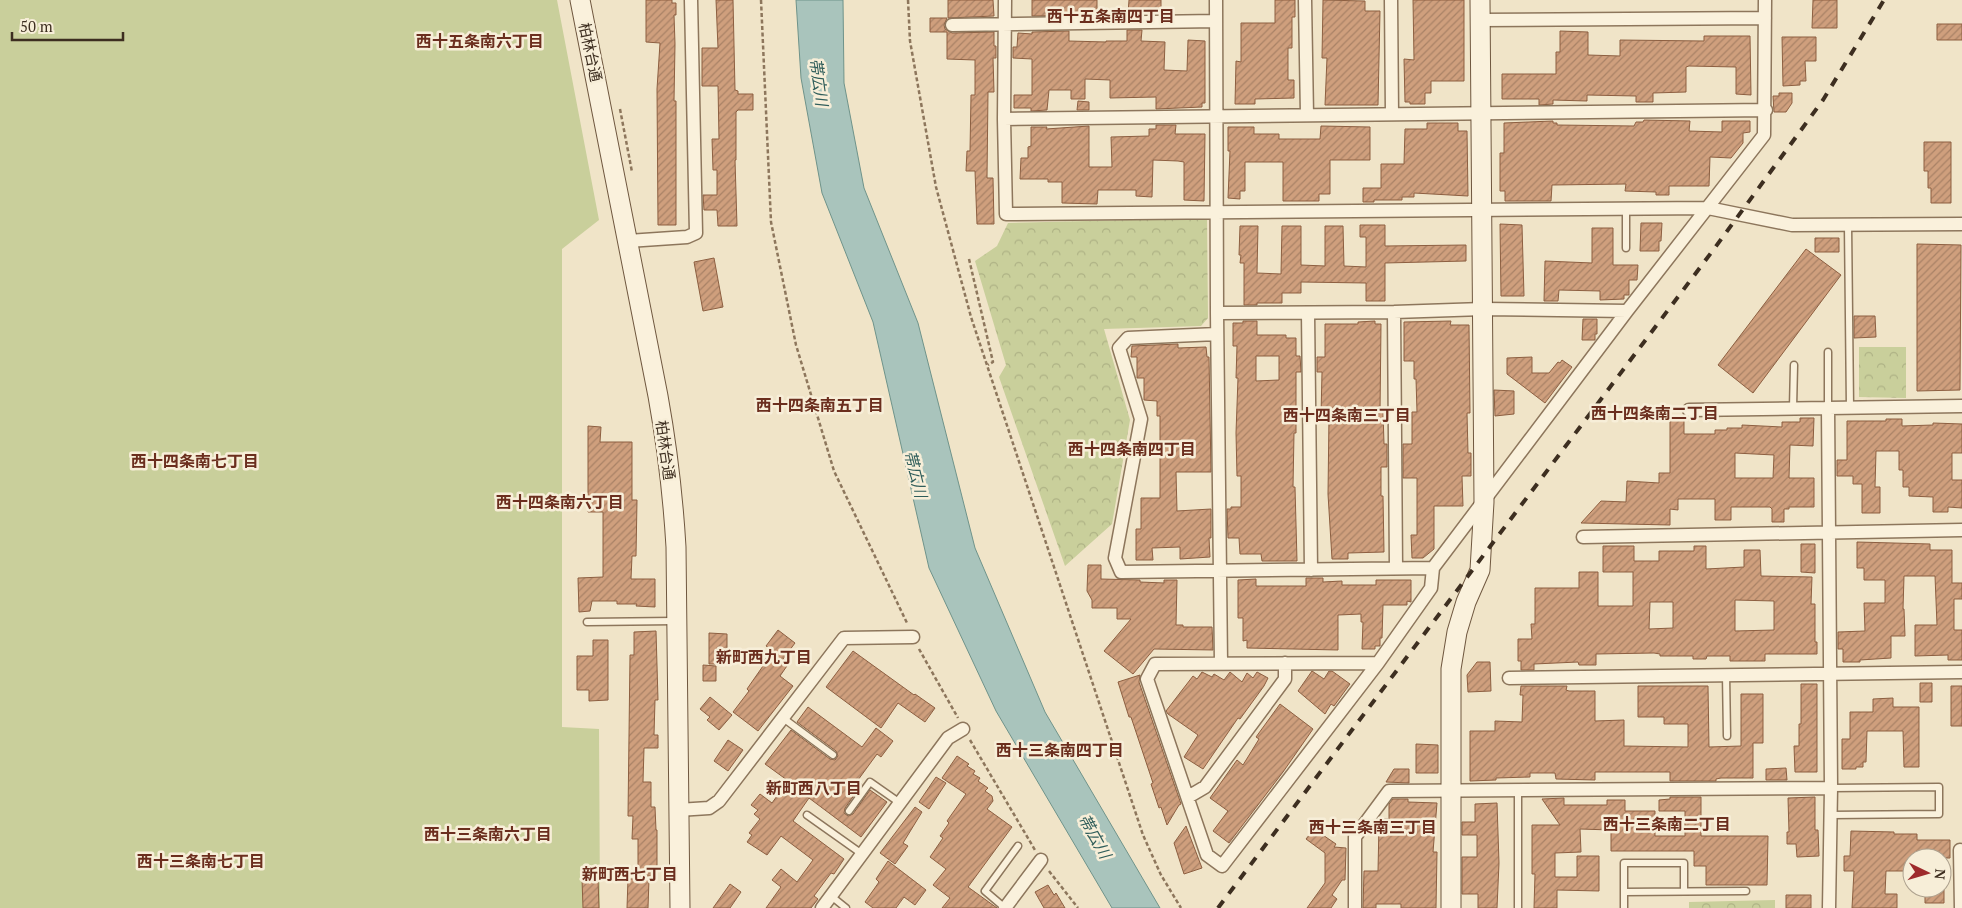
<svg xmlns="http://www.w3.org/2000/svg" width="1962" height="908" font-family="'PT Serif','Noto Sans JP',serif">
<defs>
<pattern id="park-crowns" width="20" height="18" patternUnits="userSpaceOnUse" patternTransform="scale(1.25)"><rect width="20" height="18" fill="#c9cf9b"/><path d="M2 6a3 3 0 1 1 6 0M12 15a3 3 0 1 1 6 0" fill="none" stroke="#aeb285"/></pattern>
<pattern id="building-hatch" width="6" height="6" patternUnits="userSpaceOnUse" patternTransform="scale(1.25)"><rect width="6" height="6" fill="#cf9f7d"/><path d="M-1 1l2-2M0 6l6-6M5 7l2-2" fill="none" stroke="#a98266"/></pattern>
</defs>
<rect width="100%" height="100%" fill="#f0e4c8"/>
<path fill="#c9cf9b" d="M0,0H557L599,220L562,249V727L599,729L600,908H0Z"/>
<path fill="url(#park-crowns)" d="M1207,218L1208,318L1201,326L1104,329L1130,420L1112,524L1065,566L999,377L1006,365L975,261L997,246L1008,223Z
M1859,347H1906V398L1859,397Z
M1775,900V908H1689V902Z"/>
<path fill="#a9c4bc" stroke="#6f938a" d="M796,0H843L844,83L864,188L918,323L975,548L1045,712L1160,908H1112L996,711L929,568L873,322L822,193L801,78Z"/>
<path fill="url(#building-hatch)" stroke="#8d5f41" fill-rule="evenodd" d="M646,0H672V3H676V15H674L675,44L674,101H676V225H658L657,89L660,43L646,42Z
M716,0H733L735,90L738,91V94H753V110H738L736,112V160H735L737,226H718L717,210H704L703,195H717V170H713L712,139H719L718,86H702V48H718Z
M948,0H993L994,16L948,18Z
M1032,0H1097V12L1082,11V15L1032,16Z
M1129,0H1161V12H1143L1142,14H1128Z
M1275,0H1295V17H1292V48H1288V80H1294V98L1255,99V104H1235L1236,61L1241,62V23H1275Z
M1323,0L1365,1V11H1380L1378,105H1325L1327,58H1322Z
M1413,0H1464V81H1431V93H1425V104H1410V102H1405L1404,59L1414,60Z
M1813,0H1837V28H1812Z
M930,18H947L944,25L945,29L952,33L994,32V46H996V58H993L994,92H988L987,178H993L994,224H977L975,171H966L967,151H970L971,95H975V60L947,59V32H930Z
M1937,24H1962V40H1937Z
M1127,30H1142L1141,41L1165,42L1164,70L1187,71L1188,40L1205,41V103H1202V107L1156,109V97L1110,98V80L1085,79V99H1071V90H1049L1047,110L1031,111V108H1014V95H1032V59L1013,58V47H1017L1018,33L1032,34V32L1069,31V41L1106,42V41H1127Z
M1560,31L1588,32V55L1620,56V40L1704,41V36H1750L1751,95L1736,94V67L1689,66L1686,67V92L1653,93V102H1636V96L1587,95V101L1553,100V104L1539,105V99H1502V74H1556V52H1560Z
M1782,37H1816V61H1805L1806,81H1800V85L1783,86Z
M1779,93H1792V103L1786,112H1774L1773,96H1779Z
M1078,101L1089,102V110H1077Z
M1644,120L1690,121L1689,131L1722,132V121H1750V132L1743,133V143L1731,158L1710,157L1709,186H1669V195H1656V192L1625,191L1626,184L1552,185L1551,201H1505V191H1500V153H1504V123L1553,121V123H1557V125L1634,126L1636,122H1643Z
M1427,123H1458V131H1467L1468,196L1414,193V197H1402V200H1374V202H1363V188H1381V164H1404L1405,129H1427Z
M1156,125H1176L1175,134H1205L1204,201L1184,200V162L1178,161L1153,160L1152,197L1136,196V190H1098L1097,204L1062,203V182H1048V179H1020L1021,158H1028V147L1031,146V127H1047L1046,129L1089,126V167H1112L1111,137L1149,136V129H1156Z
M1321,126L1370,127V160H1330V194H1319V201H1283V162H1245V191H1240V199L1228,198L1230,151H1228V127H1254V134H1279V139H1320Z
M1924,142H1951V203H1931V188H1928V171H1924Z
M1641,223H1662L1661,241H1659V251H1640Z
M1500,224L1522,225L1524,296H1501Z
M1360,225H1385V246L1466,245V261L1385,263V301H1366V283L1301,282V293H1282V303H1257V305H1244V263H1240L1241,255H1239L1240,226H1258L1257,273L1281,274L1282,226H1301V265L1325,266V226H1343L1344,266L1366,267V237H1360Z
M1592,228H1613V265H1638L1637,280H1629V295H1624V299L1600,300V291L1559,290L1558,301H1544L1545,261L1592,263Z
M1815,238H1839V252H1815Z
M1917,244L1961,245L1960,390L1917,391Z
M1806,249L1841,275L1753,393L1718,365Z
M714,258L723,307L703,311L694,262Z
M1854,316H1875L1876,337L1854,338Z
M1583,319H1597V334H1595V340H1582Z
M1243,321H1257V335H1286V338H1296V356H1300L1301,372H1296V433H1294L1293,487H1295L1297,561H1262L1261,554H1240L1239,538H1228L1227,509H1231V507H1241V476H1237L1236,433L1238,378H1236L1237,346H1233V323H1243ZM1256,356H1279V380L1256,381Z
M1375,321V324H1381L1380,412H1383L1384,444H1387V467H1381V496H1383L1384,552L1348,553V559H1332L1328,494L1329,416H1321L1322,372H1317V357H1325V324H1358V322Z
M1451,321L1450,325H1469L1470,413H1467L1468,453H1471V476H1462L1463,506H1434V549L1423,558H1412L1411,535H1417V478H1403V444H1412V412H1417L1416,379H1414V361H1404V322Z
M1178,344V348L1206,347L1207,357H1209L1211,472H1176L1177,511L1211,509V538H1209L1210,557L1180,559V547L1152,548L1153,560H1136V529H1141V498H1160V416H1157V401L1144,400V378H1137V357H1131L1132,346Z
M1532,357V373H1549L1558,362L1560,363L1562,360L1572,367L1545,403L1507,374V358Z
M1494,390L1514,391V414L1495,416Z
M1800,418H1814L1813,446L1790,445L1789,478H1814V507H1789V509H1784V522H1772V509L1770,507H1731V520H1715V499H1678V510L1670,509V525L1581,523L1601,501L1626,502L1627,481L1659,483V473H1670V419L1684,420V434H1715V430H1727V428H1742V425L1782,427V422H1800ZM1735,453L1774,455L1773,478H1735Z
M1886,419H1902V426L1933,425V423L1962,424V453H1952V480H1962V508L1948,507V512H1933V497L1909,496V487H1903V470H1899V451H1876L1875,487H1880V513H1862V484H1853V476H1837V460H1847V421H1886Z
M588,426L601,427L600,442H632V500H637L636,556H632L631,579H655V607L636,606L637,604H617V601H592L590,611L579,612L578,578L603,577V512H588Z
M1857,542L1930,544V550H1952V583H1962V599H1954V630H1962V660H1948V655L1915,656V625H1937L1935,576H1904L1903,609H1904L1905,636H1891V658L1860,660V662H1843V649H1838V632L1865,631L1864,603H1885V580H1864V568H1857Z
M1801,544H1815V573L1801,572Z
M1603,546H1634V561H1659V551H1694V546H1706V569L1744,567V550H1760L1761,576L1812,577L1811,604H1815V642H1817V654H1765V661H1730V656H1707L1706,659H1693V656H1660V654L1654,653L1596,654V665H1579L1578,662L1534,664V670H1521V661H1518V639H1532L1531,624H1535V588H1579V572H1598V606H1633V572H1603ZM1735,600L1774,601V630L1735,631ZM1650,602H1673V628L1649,629Z
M1088,565H1101V579L1140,580V582L1164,583V580H1177L1176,625H1183V627H1212L1213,650L1154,649L1133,674L1104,651L1131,619H1117V608H1092V600L1087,591Z
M1306,578H1323V582L1342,581V585H1376V580H1411V602L1407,601V605H1383L1382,638H1380V646H1375V649H1362L1363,622H1361V614L1338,615V650L1247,648V640L1243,641V618H1238V580L1256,579V586H1306Z
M778,630L795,643L783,659L789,663L780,676L793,686L758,731L733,712L749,691L747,689L763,666L761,665L772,650L766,646Z
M656,631L658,700H655L654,735H658V748H644L643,782H651V807H655L656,830H657V867H651V876H638V839H632L633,816H628L630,655H634V632Z
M709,633L727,634V664H709Z
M593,640H608V700L589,701V690H577V656H593Z
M853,651L914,695L915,694L935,708L925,722L898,703L881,728L826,687Z
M1477,662H1490L1491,691L1468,692L1467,675Z
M703,665L716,666V681H703Z
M1312,671L1324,679L1329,671H1332L1350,684L1334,706L1331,704L1325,714L1298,691Z
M1202,672L1212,677L1214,674L1224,680L1230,672L1242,682L1247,673L1253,678L1257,672L1268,678L1264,686L1240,719L1238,718L1203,769L1184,757L1198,735L1168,714L1166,711L1193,676L1197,679Z
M1140,675L1139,682L1181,804L1179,805L1167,825L1161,807L1159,808L1151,784L1153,783L1131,717H1129L1118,682Z
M1920,683H1932V702H1920Z
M1801,684H1817V772H1795L1794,746H1799V724H1801Z
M1521,686H1567L1566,690L1569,691H1595V721L1624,720V746L1688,747V724H1664V717H1638V686H1708L1709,747L1741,746V694H1763V743H1753V778H1721L1716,779V781H1670V772H1595V780L1556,779L1555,773H1530V777L1496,778V780L1470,781V731H1495V721L1522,722L1523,695H1520Z
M1951,686H1962V726H1951Z
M710,697L732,715L719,730L707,720L710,717L700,709Z
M1893,698V707H1919V767H1904L1903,731H1867L1866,762H1863V767H1856V769H1842V739H1850V712H1873V699Z
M1280,704L1313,729L1283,772L1229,843L1213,831L1228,811L1210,798L1237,760L1243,765L1259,739L1256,737Z
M808,707L862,747L876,728L893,741L881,757L877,754L858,780L862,784L845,808L844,813L848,816L853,814L870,790L887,802L861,837L809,798L793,821L844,859L834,874L831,873L814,896L818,899L811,908H766L781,887L772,880L781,869L797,882L813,860L781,836L767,855L747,842L752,835L749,833L760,819L754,814L758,810L751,805L760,794L772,803L787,782V780L765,764L791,730L830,759L835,760L838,756L836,751L797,722Z
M728,740L743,750L728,771L714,761Z
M1416,744L1438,745V773H1416Z
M957,756L969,764L967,766L975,771L973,774L980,778L978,781L988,788L985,791L992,796L993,801L987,809L1012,827L968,887L997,908H942L950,898L933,885L946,869L930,857L943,838L940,836L949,823L947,821L966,794L942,778Z
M1786,768L1787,780H1766V769Z
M1394,769H1409V783L1386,782Z
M936,777L946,783L929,809L919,802Z
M1670,797H1701V836H1768L1767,885H1706V866H1694V851H1611V830L1580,829L1581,852L1555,853V877H1577V856H1599V891L1557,890V908H1534L1535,874H1532V825H1560L1542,799L1564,798V805H1607V800H1625V811H1655V836H1685V811H1659V800L1670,799Z
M1815,797V830H1818L1819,856L1797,857L1796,844H1787V832H1789L1788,798Z
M1393,799H1408V802L1437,803L1433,852H1437L1436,908H1401V904H1376V908H1363L1364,871H1378L1379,824H1382V819H1389V804Z
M1497,803L1499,863L1497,908H1478V894H1462V857H1477V835H1462V822H1475V804Z
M915,807L922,812L903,843L908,846L895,864L880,853Z
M1186,826L1202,868L1184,874L1174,843Z
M1314,829L1336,844L1334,847L1346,848L1345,880H1342L1332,895L1337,899L1331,908H1307L1325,883V853L1306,839Z
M1851,831L1894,832V834H1917V840H1950V858H1912V871H1886L1885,894H1897V908H1852L1854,871H1844V856H1850Z
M888,861L926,890L915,905L904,897L896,908H873L865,902L879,882L876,879Z
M582,879H598L599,908H583Z
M628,879H649L648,908H627Z
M730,884L741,892L730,908H713Z
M1048,885L1054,895L1056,893L1065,908H1044L1035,892Z
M1925,888H1944V903H1925Z
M1786,895H1811V908H1786Z"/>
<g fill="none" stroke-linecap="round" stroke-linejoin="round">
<g stroke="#8d765c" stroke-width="9">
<path id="lane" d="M1626,209V248
M1848,225L1850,407
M1828,407V352
M1793,408L1794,365
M587,622L675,621
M1726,674L1727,736
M783,718L833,755
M849,811L870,782L900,803
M807,815L862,854
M1831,815L1939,814V787L1831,788
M1624,892V863H1684V891
M831,896L846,908
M1005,908L985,891L1018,846
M1518,908V791
M1624,908V892L1746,891"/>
</g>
<g stroke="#8d765c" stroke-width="15">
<path id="street" d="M1005,0L1004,119L1006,214L1708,208L1792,225L1962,224
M1216,0L1217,313L1221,663
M1305,0L1307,115
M1391,0L1392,114
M1480,20L1765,18
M952,25L1216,21
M1004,119L1766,110
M628,241L687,237L696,233L691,0
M1394,312L1396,568
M1217,313L1394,312L1483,309L1627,311
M1308,313L1311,570
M1217,334L1128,338L1119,348L1141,419L1115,558L1121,572L1433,568L1627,311L1764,135L1765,0
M1828,407L1831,788L1829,908
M1689,410L1962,406
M1583,537L1962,530
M1378,663L1155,664L1147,679L1207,855L1222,866L1378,663L1431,588L1433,568
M1509,678L1962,672
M1188,797L1205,787L1285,679V663
M678,810L709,808L719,801L844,638L913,637
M1960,850L1961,908
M822,908L948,738L963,729
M1005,908L1041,860
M1355,908V837L1389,791L1831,788"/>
</g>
<g stroke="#6f573f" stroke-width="21">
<path id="secondary" d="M580,0L658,396C667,446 673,496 676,547L680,908
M1451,908V669L1457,632L1466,602L1480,570L1484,502L1480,0"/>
</g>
<path stroke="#8d765c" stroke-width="2.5" stroke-dasharray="4 2.5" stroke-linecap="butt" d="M761,0L771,222L796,345L834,471L907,623
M908,0L910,41L936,187L971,317L1143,835L1161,875L1181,908
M620,109L632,172
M969,259L993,362L988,365
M919,649L958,718
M970,740L1035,850
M1049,871L1078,908"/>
<use href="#lane" stroke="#faf1dc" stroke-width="6"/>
<use href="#street" stroke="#faf1dc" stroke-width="12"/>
<use href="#secondary" stroke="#faf1dc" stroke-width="19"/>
<path stroke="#3d2e20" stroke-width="4" stroke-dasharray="9 9" stroke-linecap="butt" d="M1218,908L1714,249L1823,100L1884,0"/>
</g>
<g text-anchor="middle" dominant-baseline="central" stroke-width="5" stroke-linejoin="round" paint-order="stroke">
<g font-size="15" fill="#3d2e20" stroke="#f7eed8">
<text transform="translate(591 52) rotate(78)">柏林台通</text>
<text transform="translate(666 450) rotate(82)">柏林台通</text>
</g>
<g font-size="16" font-weight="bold" fill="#6b2e1e" stroke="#f7eed8">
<text x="1111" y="16">西十五条南四丁目</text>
<text x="480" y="41">西十五条南六丁目</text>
<text x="820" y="405">西十四条南五丁目</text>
<text x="1655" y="413">西十四条南二丁目</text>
<text x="1347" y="415">西十四条南三丁目</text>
<text x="1132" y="449">西十四条南四丁目</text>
<text x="195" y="461">西十四条南七丁目</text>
<text x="560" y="502">西十四条南六丁目</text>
<text x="764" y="657">新町西九丁目</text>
<text x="1060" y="750">西十三条南四丁目</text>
<text x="814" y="788">新町西八丁目</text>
<text x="1667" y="824">西十三条南二丁目</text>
<text x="1373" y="827">西十三条南三丁目</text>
<text x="488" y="834">西十三条南六丁目</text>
<text x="201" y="861">西十三条南七丁目</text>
<text x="630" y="874">新町西七丁目</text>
</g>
<g font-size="16" font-style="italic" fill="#2f5d5a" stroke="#f7eed8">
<text transform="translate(819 82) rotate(82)">帯広川</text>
<text transform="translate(916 474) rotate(76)">帯広川</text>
<text transform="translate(1095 836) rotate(61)">帯広川</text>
</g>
</g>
<g transform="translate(1927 873) rotate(95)"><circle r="24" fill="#f7eed8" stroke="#ada18e"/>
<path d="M0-4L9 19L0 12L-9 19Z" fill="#9e2a2b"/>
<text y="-8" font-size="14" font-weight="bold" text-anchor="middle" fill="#3d2e20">N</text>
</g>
<path d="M12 32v8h111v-8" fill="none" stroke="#3d2e20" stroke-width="2.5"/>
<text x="20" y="32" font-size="15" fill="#3d2e20" stroke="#f7eed8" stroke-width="4" paint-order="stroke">50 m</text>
</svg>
